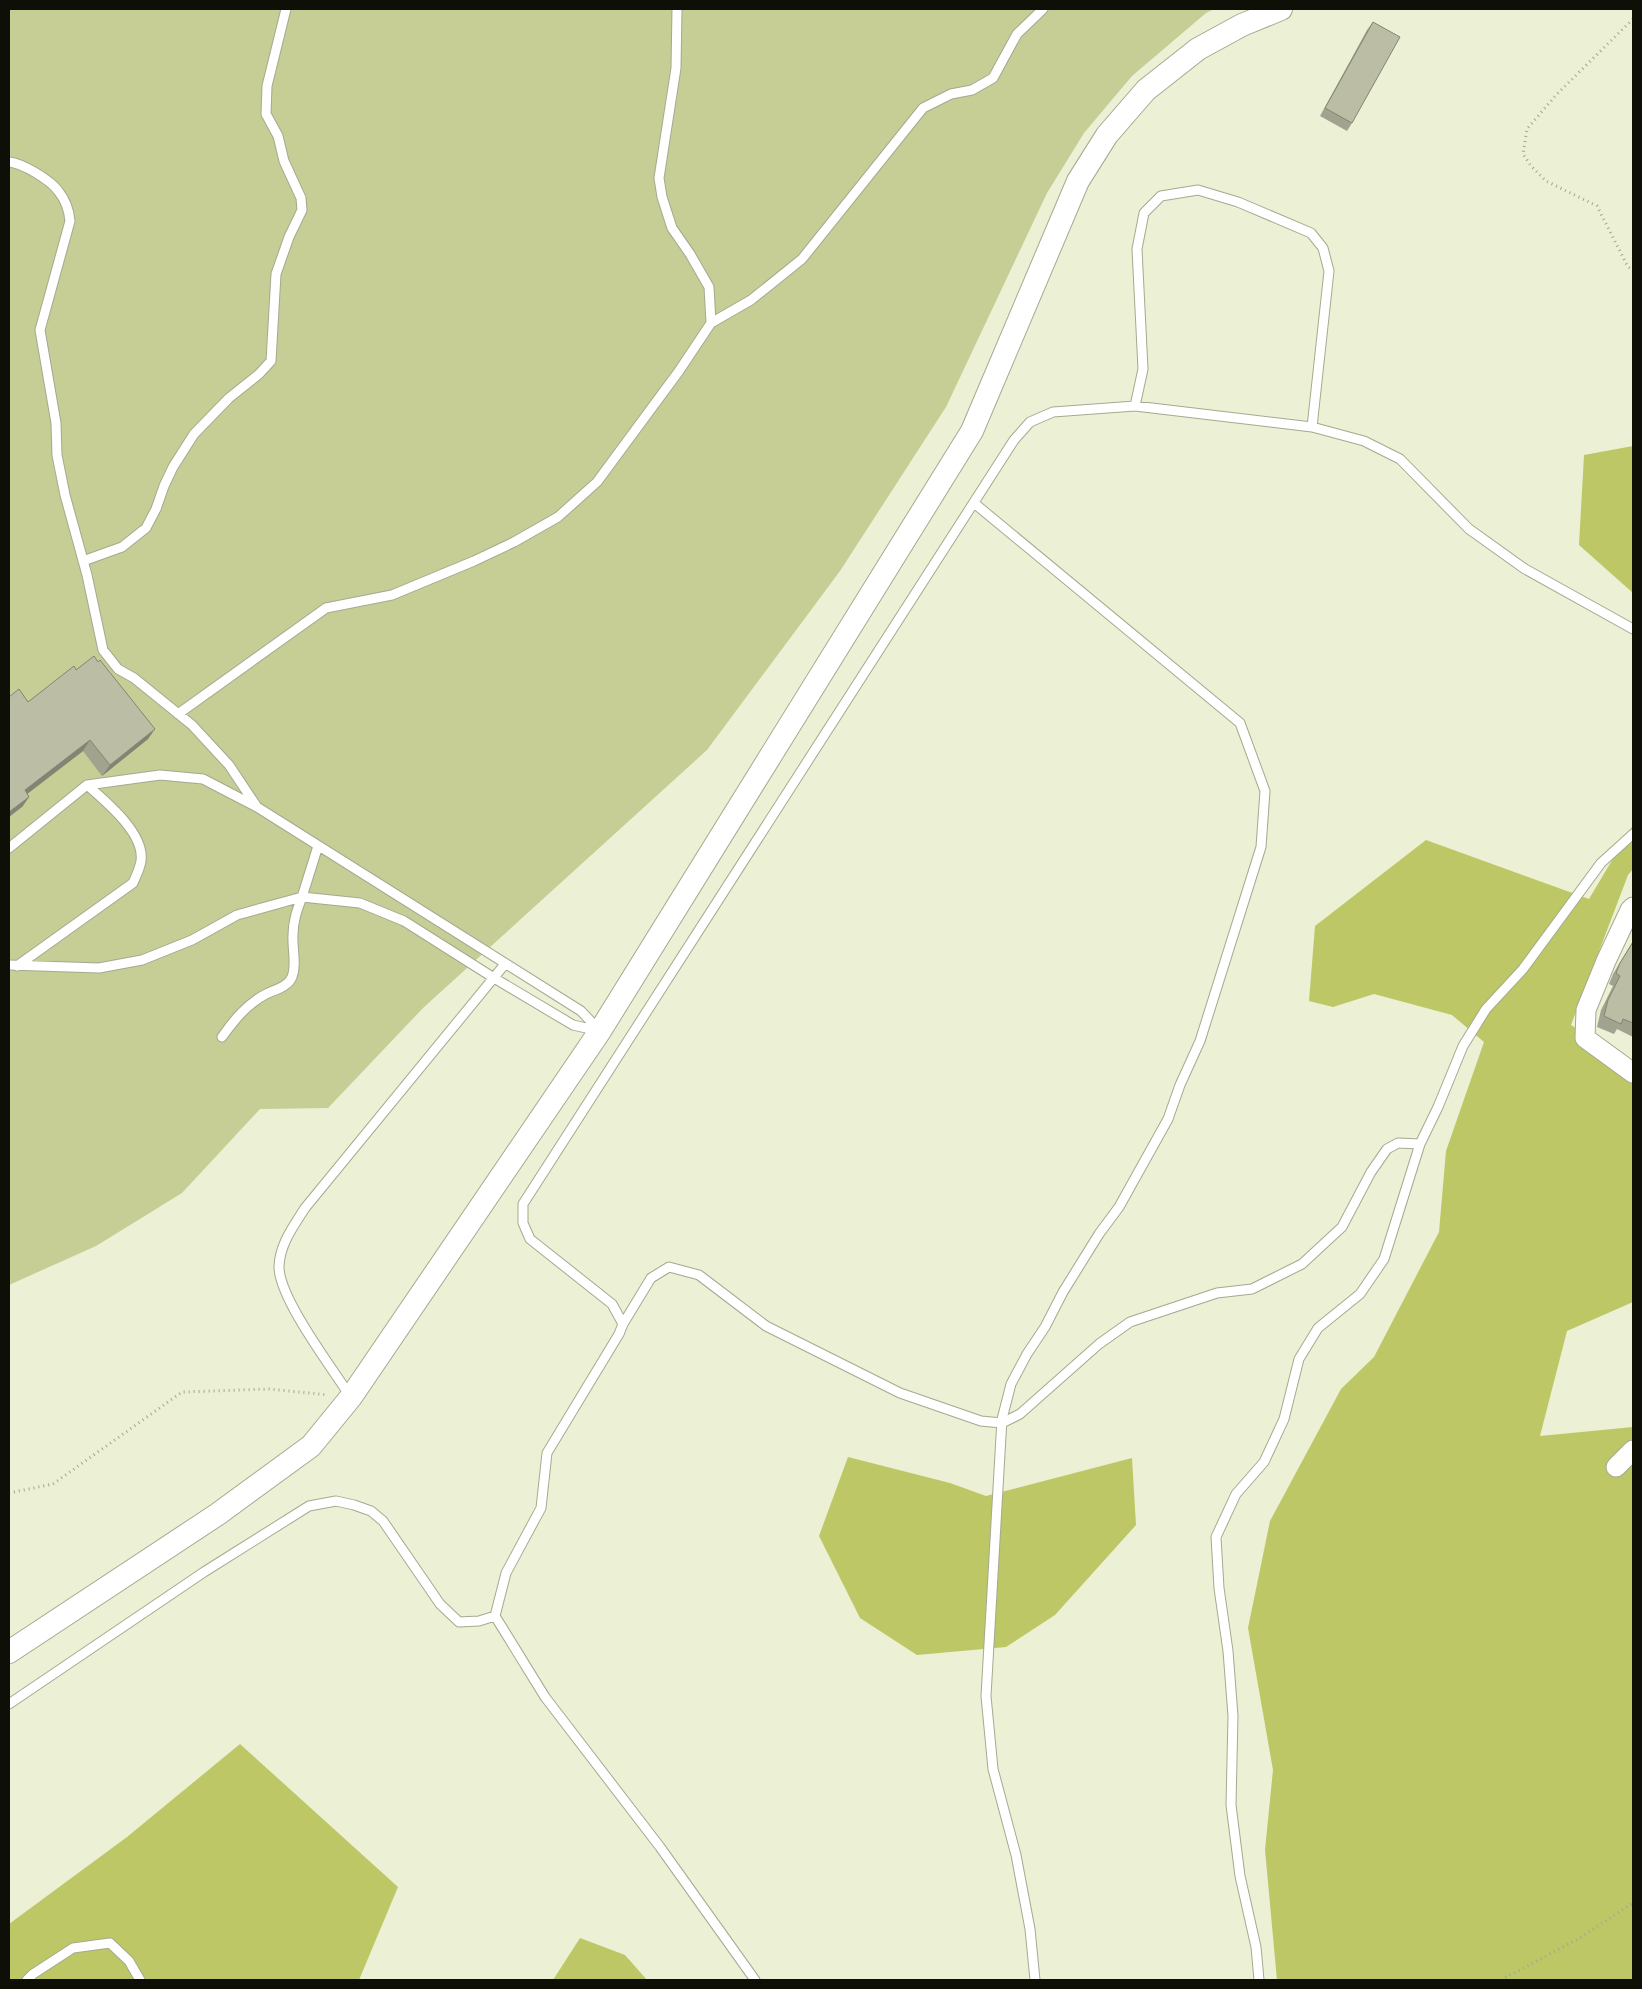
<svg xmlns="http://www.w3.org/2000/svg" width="1642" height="1989" font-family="Bitter,serif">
<rect width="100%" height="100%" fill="#ecf0d5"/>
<path fill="#c6cd95" d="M9,9H1214L1206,13L1132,76L1084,133L1047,193L946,407L840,571L707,750L423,1008L328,1108L260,1109L182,1193L96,1246L9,1285Z"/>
<path fill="#bdc765" d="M1633,446V593L1579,545L1584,455Z
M1633,825V869L1628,875L1571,1025L1633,1064V1302L1567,1331L1540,1436L1633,1427V1980H1277L1265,1850L1273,1770L1248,1628L1270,1521L1341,1389L1374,1357L1439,1232L1446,1151L1484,1042L1452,1015L1374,994L1333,1007L1309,1001L1315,926L1426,840L1589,899Z
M848,1457L950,1483L986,1496L1132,1458L1136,1525L1055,1615L1006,1647L917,1655L860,1618L819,1536Z
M240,1744L398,1887L359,1980H9V1924L127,1837Z
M580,1938L625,1955L647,1980H553Z"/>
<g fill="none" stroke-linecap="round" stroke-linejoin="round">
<g stroke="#a5a990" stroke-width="11">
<path id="service" d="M9,162C22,163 51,180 59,192C66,201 69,210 70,221L40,330L56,423L57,455L65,495L87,575L103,650L118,669L134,678L192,725L229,765L257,807
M711,323L751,300L802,259L923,108L951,94L972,90L993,78L1017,34L1043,9
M1135,406L1143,369L1137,249L1144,213L1161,196L1198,190L1238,202L1311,233L1323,248L1329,271L1312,427
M974,503L1240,723L1265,791L1261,847L1200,1041L1180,1085L1168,1119L1119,1207L1099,1234L1063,1292L1045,1327L1027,1354L1011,1384L1002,1419L986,1696L993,1769L1016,1855L1030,1929L1035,1980
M83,561L122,547L146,528L156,509L164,486L173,467L194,434L229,398L259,374L271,361L276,274L289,237L302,210L301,198L284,161L278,136L266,114L267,86L286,9
M178,714L326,608L392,595L474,561L514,542L558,517L597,482L679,371L711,323L709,287L690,254L672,228L662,197L659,178L676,68L677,9
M9,848L87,785L160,775L203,779L257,807L581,1011L599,1030
M9,965L99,968L142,960L192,940L237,915L302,897L318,846
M17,966L133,883C136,876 140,868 141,861C145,833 105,801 87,785
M222,1037C234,1020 247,1004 266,994C274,990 288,987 292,977C297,965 292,948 293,935C293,921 297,910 302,897L360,903L404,921L494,978L573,1025L599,1031
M623,1324L651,1278L669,1267L699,1275L766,1326L900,1393L981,1421L1002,1423L1020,1414L1099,1344L1130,1322L1217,1293L1252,1289L1302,1264L1342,1227L1371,1172L1387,1149L1398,1143L1420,1144
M350,1396C332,1368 278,1297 279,1266C280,1244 293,1227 305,1208L505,964
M9,1704L204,1572L309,1506L336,1501L354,1505L371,1511L383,1521L440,1604L459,1622L479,1621L495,1616
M27,1980L33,1974L73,1948L110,1943L129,1961L140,1980
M755,1980L660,1847L545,1697L495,1616L506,1573L541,1508L547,1453L619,1334L623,1324L612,1304L530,1239L523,1223V1204L1014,440L1030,422L1053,412L1135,406L1312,427L1364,441L1400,459L1469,529L1525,569L1633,629
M1259,1980L1256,1947L1240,1876L1231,1805L1233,1716L1228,1651L1219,1588L1216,1537L1236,1494L1264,1462L1284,1419L1299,1359L1318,1328L1360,1294L1384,1259L1420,1144L1438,1107L1463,1046L1486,1009L1523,969L1601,863L1633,834"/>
</g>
<g stroke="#a5a990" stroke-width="21">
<path id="minor" d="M1633,907L1630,910L1606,961L1586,1010L1585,1038L1633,1073
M1616,1467L1633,1450"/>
</g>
<g stroke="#a5a990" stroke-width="24">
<path id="tertiary" d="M9,1652L218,1514L311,1446L351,1397L600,1031L972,431L1078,181L1107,135L1146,90L1198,49L1242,25L1281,9"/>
</g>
<path stroke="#a3a691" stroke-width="3" stroke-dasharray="1 4" stroke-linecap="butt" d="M1633,19L1556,95L1527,129L1523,154L1531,166L1546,181L1597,206L1628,267L1633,270
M9,1493L53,1484L182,1392L269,1389L328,1395
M1501,1980L1578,1939L1633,1903"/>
<use href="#service" stroke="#fff" stroke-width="9"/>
<use href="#minor" stroke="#fff" stroke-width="19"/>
<use href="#tertiary" stroke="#fff" stroke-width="22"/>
</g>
<path fill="#a1a38e" d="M1373,22L1352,123L1347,131L1320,116L1367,30Z
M76,670L148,739L102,776L83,751L27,794L29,797L22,807L28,702Z
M1633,941V1037L1617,1029L1614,1034L1597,1027L1601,1010L1613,986L1609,984L1613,974Z"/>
<path fill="#838574" d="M155,729L148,739L102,776L110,765Z
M90,740L83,751L18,801L25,790Z
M29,797L22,807L9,817V812Z"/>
<path fill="#bbbea5" stroke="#838574" d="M1373,22L1400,37L1352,123L1325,108Z
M94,656L98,662L100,660L155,729L110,765L90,740L25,790L29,797L9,812V697L19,689L28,702L74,666L76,670Z
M1633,942V1023L1623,1019L1621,1024L1604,1016L1608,1000L1620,976L1616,973L1620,963Z"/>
<rect width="1642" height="1989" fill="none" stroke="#0e0f07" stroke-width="20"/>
</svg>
